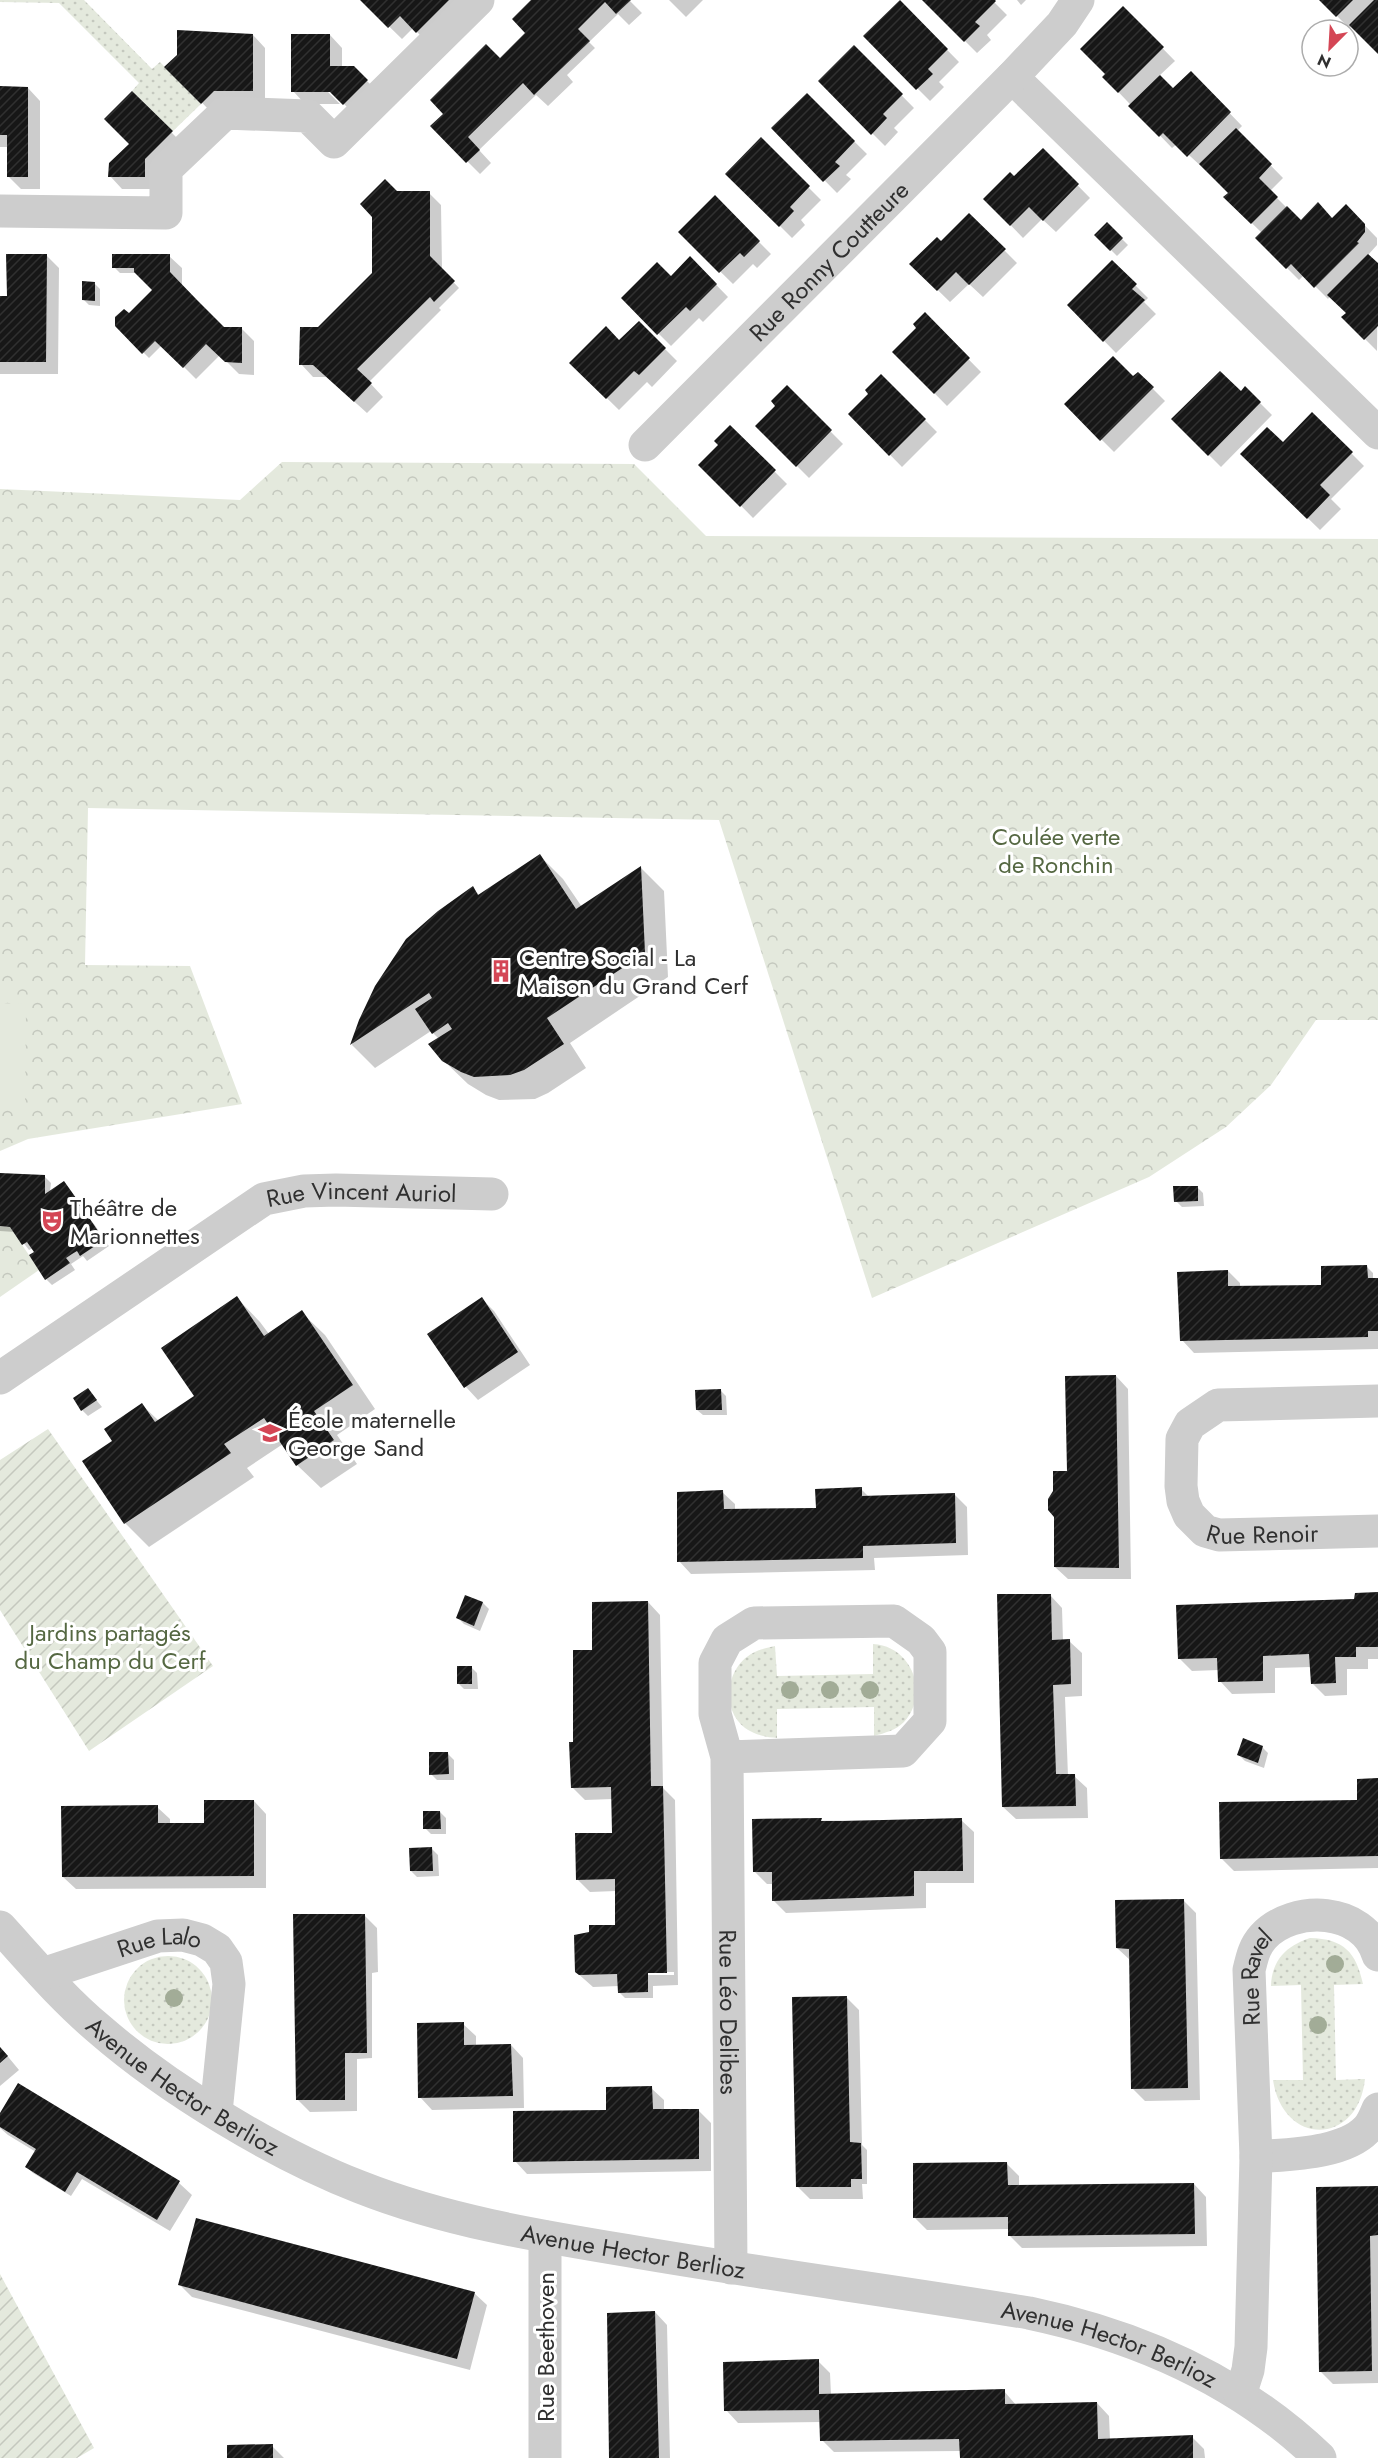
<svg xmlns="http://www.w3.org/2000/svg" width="1378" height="2458" font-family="Jost,sans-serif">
<defs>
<pattern id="grass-dots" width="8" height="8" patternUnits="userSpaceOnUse" patternTransform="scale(1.5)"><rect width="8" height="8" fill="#e4e9dd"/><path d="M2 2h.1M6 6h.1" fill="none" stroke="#c4c8be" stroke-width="1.8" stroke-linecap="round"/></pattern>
<pattern id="park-crowns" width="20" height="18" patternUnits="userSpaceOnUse" patternTransform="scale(1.5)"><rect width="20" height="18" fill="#e4e9dd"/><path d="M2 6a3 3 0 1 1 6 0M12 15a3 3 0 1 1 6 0" fill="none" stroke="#c4c8be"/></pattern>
<pattern id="garden-furrows" width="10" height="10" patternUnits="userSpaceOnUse" patternTransform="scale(1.5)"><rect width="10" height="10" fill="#e4e9dd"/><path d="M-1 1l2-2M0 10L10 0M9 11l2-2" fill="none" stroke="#c4c8be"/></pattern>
<pattern id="building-hatch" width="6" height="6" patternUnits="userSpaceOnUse" patternTransform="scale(1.5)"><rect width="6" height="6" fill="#171717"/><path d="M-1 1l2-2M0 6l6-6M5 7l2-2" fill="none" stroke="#303030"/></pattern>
</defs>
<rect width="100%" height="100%" fill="#fff"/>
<path fill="url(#grass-dots)" d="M0,0H84L152,69L160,62L201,104L173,131L132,91L139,83L59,3L0,2Z
M873,1644C912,1646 930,1694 904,1722C896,1730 885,1733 874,1736V1707L777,1709V1738C767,1737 759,1736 750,1731C720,1715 724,1668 753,1653C759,1649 768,1648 775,1646L777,1676L873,1674Z
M1310,1938C1344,1939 1356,1952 1363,1984L1334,1985L1336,2080L1365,2079C1358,2146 1283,2147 1273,2080H1303L1301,1985L1271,1986C1272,1960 1286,1946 1310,1938Z
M124 2000a44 44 0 1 1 88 0a44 44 0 1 1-88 0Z"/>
<path fill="url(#park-crowns)" d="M282,462L634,464L706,536L1378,539V1020H1316L1271,1085L1226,1127L1149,1177L872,1298L719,820L88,808L85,965L190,966L242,1104L28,1139L0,1151V489L240,500Z
M0,1226L10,1227L39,1270L0,1297Z"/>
<path fill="url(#garden-furrows)" d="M48,1429L213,1666L89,1751L0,1610V1460Z
M0,2274L94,2448L77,2458H0Z"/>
<path fill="#e4e9dd" d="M0,1003L26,1004L25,1106H0Z"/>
<path fill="#0003" fill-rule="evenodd" d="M362,0H473L429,44L413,28L402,39Z
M533,0H629L642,13L629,25L618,14L589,42L595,48L567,75L573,82L548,106L536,95L479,150L491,163L480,174L432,126L527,33Z
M669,0H703L686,17Z
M924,0H992L1007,15L987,35L991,40L977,53Z
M1017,0H1026L1021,5Z
M1321,0H1378V52L1352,26L1349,28Z
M900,2L959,62L939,82L944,87L930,101L865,36Z
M1123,8L1175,61L1159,76L1173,90L1191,73L1242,126L1237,131L1283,178L1270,191L1301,222L1333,220L1346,206L1377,238V245L1368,255L1378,266L1377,351L1343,317L1348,313L1330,296L1328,299L1304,275L1299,280L1257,238L1262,233L1225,197L1230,193L1177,144L1172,148L1104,77L1107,74Z
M253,35L265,48V103L214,115L167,67Z
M330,35L342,48V67H353L379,93L356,116L326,86L324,88L340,104H305L293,91Z
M854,47L914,108L894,128L898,132L885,146L820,81Z
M0,88H28L40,101V189H21L8,176V147H0Z
M132,93L184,145L157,189H122L110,176L131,144Z
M807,95L867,154L846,175L851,179L837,193L773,128Z
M761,140L821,200L801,220L805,225L792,238L728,174Z
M1043,150L1090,198L1056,232L1042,219L1023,238L985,199L1014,179Z
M429,193L441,205L442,268H440L459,288L439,308L441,310L369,382L383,397L367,413L327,377H313L301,364L318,329L374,274Z
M715,198L771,254L757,268L753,264L733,284L680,232Z
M969,215L1017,263L983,297L969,284L950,302L911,264L941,243Z
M1107,224L1128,245L1117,256L1096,235Z
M47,256L59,268L58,374H0V297H8Z
M169,256L182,268V286L223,328H241L254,341V375L239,374L220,355L196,379L162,345L149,358L116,325L136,322L154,290L137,273H120L114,267Z
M690,258L728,297L703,322L699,318L671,346L623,298L671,278Z
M1112,262L1148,298L1144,302L1156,314L1116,353L1069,305Z
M94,283L100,289V306L89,305L83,299Z
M925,315L981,372L947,406L894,352L919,328Z
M639,323L677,361L652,387L647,382L619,410L571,363L619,342Z
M1138,374L1165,401L1114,452L1066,404L1133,378Z
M881,376L937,432L902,467L850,414L870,394Z
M787,388L843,444L809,478L757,426L777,406Z
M1245,388L1272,415L1221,467L1173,419L1241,393Z
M1312,414L1364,466L1331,499L1341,509L1320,530L1242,454L1283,444Z
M730,427L787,484L753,518L701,465L720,445Z
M540,856L563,879L582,907L641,868L664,891L668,977L570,1043L586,1068L548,1093L535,1099L499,1100L486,1095L468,1084L443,1060L439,1039L431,1031L375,1068L352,1045L360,1020L473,888L480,896Z
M0,1175L45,1177L51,1183L50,1192L64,1183L86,1212L81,1215L84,1220L88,1218L94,1224L109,1246L87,1261L83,1256L71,1264L75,1270L52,1285L46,1279L33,1248L29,1250L15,1232L0,1231Z
M1197,1187L1203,1193L1204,1206L1182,1207L1176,1201Z
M1367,1267L1373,1273V1279H1378V1349L1194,1353L1182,1340L1228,1271L1240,1283V1287L1323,1286Z
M237,1298L260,1322L269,1334L301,1312L325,1335L375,1409L337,1435L357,1464L321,1488L297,1465L283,1444L247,1468L254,1477L149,1547L125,1523L84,1461L114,1441L142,1405L159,1421L196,1396Z
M482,1299L494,1311L530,1365L478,1400L466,1387L429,1335Z
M1116,1376L1128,1389L1131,1579H1068L1055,1567L1068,1472Z
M88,1390L102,1407L88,1416L82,1410Z
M720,1390L726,1396L727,1415H703L697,1410Z
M861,1489L869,1497L954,1494L967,1507L968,1555L874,1558L875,1570L691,1574L679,1561L722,1492L735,1504V1511L818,1510Z
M1378,1594V1659H1368V1669H1347V1695L1325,1696L1312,1683L1311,1667L1275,1668V1693L1232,1694L1220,1681L1219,1670L1192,1671L1179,1658Z
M1050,1595L1062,1608L1063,1641H1069L1082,1653V1696L1065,1697L1068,1776H1074L1087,1788L1088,1818L1016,1819L1003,1807Z
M466,1597L483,1603L489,1609L480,1631L464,1624L458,1618Z
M648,1602L660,1615L663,1788L675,1800L678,1985L653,1986V1998H625L619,1992V1986L593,1987L576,1972L617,1926L616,1891L590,1892L577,1879L614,1834L613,1799L585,1800L572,1787L575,1744L594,1651ZM644,1972H674V1975H647Z
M471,1667L477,1673L478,1689H464L458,1683Z
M1262,1747L1268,1753L1264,1768L1245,1761L1239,1755Z
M448,1754L454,1760V1780H437L431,1774Z
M1378,1780V1868L1234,1871L1222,1859L1359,1801Z
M254,1801L266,1814V1888L76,1889L63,1877L157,1807L170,1819V1825H205Z
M440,1812L446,1818V1834H431L425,1828Z
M961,1820L974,1832V1883H926V1908L786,1913L773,1900V1884H767L755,1872L754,1821Z
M432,1849L438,1855L439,1876L417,1877L411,1871Z
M1184,1901L1196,1913L1200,2100L1145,2101L1132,2088L1130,1960L1117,1948Z
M365,1916L377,1928L378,1972L372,1973V2058L357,2059V2111L310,2112L297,2099Z
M846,1997L859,2010L862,2145L867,2150V2184H862L863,2199H810L798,2187Z
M463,2024L476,2036V2046L511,2045L523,2058L524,2108L432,2110L420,2097Z
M0,2047L19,2070L0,2086Z
M18,2085L179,2183L192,2195L170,2231L82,2179L71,2196L33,2173L27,2167L36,2152L8,2135L0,2128V2116Z
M651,2088L664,2100V2111L698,2110L711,2123V2171L527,2174L515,2161Z
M1007,2164L1019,2176V2187L1194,2184L1206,2197L1207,2246L1022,2248L1010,2236V2229L927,2230L915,2218Z
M1378,2187V2383L1333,2384L1321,2372Z
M180,2285L474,2293L487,2305L470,2370L192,2297Z
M655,2312L667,2325L670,2458H610Z
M818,2361L830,2373L831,2395L1004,2391L1016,2405L1097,2403L1109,2416L1110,2440L1192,2437L1204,2449L1205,2458H961V2451L834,2452L822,2440L821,2422L738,2423L726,2410Z
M272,2446L284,2458H228Z"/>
<path fill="url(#building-hatch)" d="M360,0H449L416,33L400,16L388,28Z
M531,0H631L616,14L605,2L578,29L590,41L534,95L523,83L468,137L480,150L466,163L430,126L443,114L430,100L486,44L500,58L525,33L512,19Z
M900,0L948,49L928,69L933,74L916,90L863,36Z
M922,0H995L996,1L975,22L980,26L964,42Z
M1319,0H1353L1336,17Z
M1374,0H1378V54L1349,25Z
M1123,6L1164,47L1118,93L1102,77L1105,74L1080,49Z
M177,30L253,34V91H214L201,104L164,67L177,55Z
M291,34H330V66H354L368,80L343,105L330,92H291Z
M854,45L903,94L883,114L887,118L871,135L818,81Z
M1191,71L1231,112L1187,157L1163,133L1159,137L1128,106L1160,75L1173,88Z
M0,86L28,87V177H7V135H0Z
M132,91L173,131L145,159V177H108L109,163L129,144L104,119Z
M807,93L855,141L835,162L840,166L823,182L771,128Z
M1236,128L1272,164L1259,178L1278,197L1251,224L1223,197L1228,193L1199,164Z
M761,137L810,186L790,207L794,211L779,227L725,174Z
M1043,148L1079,184L1043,221L1029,207L1010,226L983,199L1010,172L1014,176Z
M385,179L397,191H430V256L455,281L434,302L430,297L357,369L372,383L354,402L313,365H299L300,327H318L372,273V217L360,204Z
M715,195L760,241L744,257L740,253L719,273L678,232Z
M1318,202L1332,218L1346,204L1365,224V232L1357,242L1359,243L1314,288L1291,264L1286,269L1255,238L1287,206L1301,220Z
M969,213L1006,249L969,285L956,272L937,291L909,264L937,237L941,241Z
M1107,222L1123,238L1110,251L1094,235Z
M6,254H47L46,362H0V296H7Z
M112,254H170V272L197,300L224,327H242V363L225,362L206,344L183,368L155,341L142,354L115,326V317L124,309L129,313L152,290L134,272V268H112Z
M1368,254L1378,263V326L1364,340L1341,317L1346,313L1327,295Z
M690,256L717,284L690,311L686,307L657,335L621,298L657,262L671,276Z
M1112,260L1137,284L1132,289L1145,300L1103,342L1067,305Z
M82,281L95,282V301L82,300Z
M925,312L970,358L934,394L892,352L916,328L913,324Z
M639,321L666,348L639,375L634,371L606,399L569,363L606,326L619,340Z
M1113,356L1133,376L1138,372L1154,387L1100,441L1064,404Z
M1220,371L1241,391L1245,386L1261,402L1208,456L1171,419Z
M881,374L926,419L889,456L848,414L868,394L865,390Z
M787,385L832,430L796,467L755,426L775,406L771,401Z
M1312,412L1353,452L1320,485L1330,495L1307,519L1240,454L1267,427L1283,442Z
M730,425L776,470L740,507L698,465L718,445L714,441Z
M540,854L576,909L641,866L645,953L547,1018L564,1044L524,1070L510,1075L474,1077L461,1072L442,1061L428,1044L452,1029L448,1023L432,1034L415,1009L432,998L429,993L350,1045L359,1020L375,986L406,939L438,911L473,886L478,895Z
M0,1173L45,1175V1194L64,1181L81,1205L76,1208L83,1219L88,1216L104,1240L80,1256L77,1251L72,1254L66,1258L70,1263L45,1280L29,1255L34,1252L27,1242L22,1245L10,1227L0,1226Z
M1173,1186H1198V1201L1174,1202Z
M1367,1265L1368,1278H1378V1331H1368V1337L1180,1341L1177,1272L1228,1270V1286L1321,1285V1266Z
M237,1296L264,1336L302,1310L353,1385L314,1411L334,1440L296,1466L264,1418L224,1444L231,1453L124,1524L82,1461L112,1441L104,1429L142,1403L155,1422L194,1396L161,1348Z
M482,1297L518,1352L464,1388L427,1334Z
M1116,1375L1119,1568L1054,1567V1517L1048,1510V1499L1053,1491V1471H1067L1065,1376Z
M88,1388L97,1400L81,1411L73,1398Z
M721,1389L722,1410H696L695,1390Z
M862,1487V1496L955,1493L956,1543L863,1546V1558L677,1562V1492L723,1490L724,1509L816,1508L815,1489Z
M1378,1592V1647H1356V1657H1335L1336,1683L1311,1684L1309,1654L1263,1656V1681L1218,1682L1217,1658L1178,1659L1176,1605L1354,1599L1355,1593Z
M997,1594H1051L1052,1640L1070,1639L1071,1684L1053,1685L1056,1774H1075L1076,1806L1002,1807Z
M465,1595L483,1602L474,1626L456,1618Z
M648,1601L651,1786H663L667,1973H648V1992L618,1993L617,1974L579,1975L575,1972L574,1935L589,1932V1925H615V1879L576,1880L575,1833H612L611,1787L571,1788L569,1742H573V1650H592V1602Z
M457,1666H472V1684H457Z
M1243,1738L1263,1746L1258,1763L1237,1755Z
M429,1752H448L449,1774L429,1775Z
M1378,1778V1856L1220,1859L1219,1802L1357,1800V1779Z
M204,1800H254V1876L62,1877L61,1806L158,1805V1823H204Z
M423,1811H440L441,1829H423Z
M822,1818L821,1821H844L962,1818L963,1871H914V1896L772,1901V1872H753L752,1819Z
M432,1847L433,1871H410L409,1848Z
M1184,1899L1188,2088L1131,2089L1129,1949L1116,1948L1115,1900Z
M293,1914H365L367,2053H345V2100H296Z
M847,1996L850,2142L861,2143L862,2179H851V2187H796L792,1997Z
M464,2022V2045L511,2044L513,2096L418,2098L417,2023Z
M0,2047L8,2056L0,2063Z
M18,2083L180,2181L157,2220L77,2172L65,2192L25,2167L36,2149L0,2127V2113Z
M652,2086L653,2109H699V2159L513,2162V2111L606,2110V2087Z
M1007,2162L1008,2185L1194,2183L1195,2234L1008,2236V2217L913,2218V2163Z
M1378,2186V2235L1370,2236L1372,2371L1319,2372L1316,2187Z
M196,2218L475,2292L457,2359L178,2285Z
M655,2311L659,2458H609L607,2313Z
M819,2359V2394L1005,2389V2404L1097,2402L1098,2439L1193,2435V2458H960L959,2439L820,2441L819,2410L724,2411L723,2362Z
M273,2444V2458H227V2445Z"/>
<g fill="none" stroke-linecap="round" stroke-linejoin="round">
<g stroke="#cdcdcd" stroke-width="33">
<path d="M1012,77L1378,433"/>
<path d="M0,211L166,213V169L225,113L308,116L334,142L478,0"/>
<path id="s1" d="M645,445L1012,77L1062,24L1078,0"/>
<path id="s2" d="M0,1378L264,1199L304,1191L336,1190L492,1194"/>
<path id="s3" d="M1378,1401L1218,1405L1190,1424L1182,1439L1181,1486L1183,1501L1189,1515L1205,1531L1219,1535L1378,1531"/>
<path id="s4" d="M727,1757L903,1751L930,1721V1652L921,1640L894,1621L754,1623L727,1640L715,1663V1714L727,1757L731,2268"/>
<path id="s5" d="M0,1927C32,1962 63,1999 99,2029C168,2089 275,2154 360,2187C446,2221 539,2236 630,2251C763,2274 896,2291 1029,2313C1138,2336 1239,2380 1320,2458"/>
<path id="s6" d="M43,1974L158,1936L183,1935L202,1940L217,1949L226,1962L229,1984L216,2112"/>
<path d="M1256,2157C1288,2154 1344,2154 1367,2129C1372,2124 1375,2116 1378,2109"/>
<path d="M545,2237V2458"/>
<path id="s7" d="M1240,2395L1248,2370L1251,2347L1256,2157L1249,1970C1252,1958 1254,1947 1263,1937C1293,1904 1364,1907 1378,1955"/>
</g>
</g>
<g fill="#a2ac97">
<circle cx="790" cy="1690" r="9"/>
<circle cx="830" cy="1690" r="9"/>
<circle cx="870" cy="1690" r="9"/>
<circle cx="1335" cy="1964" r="9"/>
<circle cx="174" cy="1998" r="9"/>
<circle cx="1318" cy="2025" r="9"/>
</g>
<defs>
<g id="building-bare" transform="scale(1.8)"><path d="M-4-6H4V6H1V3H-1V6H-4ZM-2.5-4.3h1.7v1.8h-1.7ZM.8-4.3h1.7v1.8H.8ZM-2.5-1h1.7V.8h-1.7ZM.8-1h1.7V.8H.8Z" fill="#d44655" stroke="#fff" stroke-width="2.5" paint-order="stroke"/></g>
<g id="theatre-bare" transform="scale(1.8)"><path d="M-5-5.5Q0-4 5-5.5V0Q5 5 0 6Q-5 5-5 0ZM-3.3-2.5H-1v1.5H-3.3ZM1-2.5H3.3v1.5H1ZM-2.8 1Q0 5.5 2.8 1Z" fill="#d44655" stroke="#fff" stroke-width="2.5" paint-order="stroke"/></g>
<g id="school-bare" transform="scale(1.8)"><path d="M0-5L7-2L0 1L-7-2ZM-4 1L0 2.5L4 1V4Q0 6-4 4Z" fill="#d44655" stroke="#fff" stroke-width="2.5" paint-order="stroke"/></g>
</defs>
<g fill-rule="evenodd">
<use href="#building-bare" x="501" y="971"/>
<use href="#theatre-bare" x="52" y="1221"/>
<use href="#school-bare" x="270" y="1433"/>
</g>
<g text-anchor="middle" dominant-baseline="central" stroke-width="6" stroke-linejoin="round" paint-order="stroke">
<g font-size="24" fill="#303030" stroke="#fff">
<text stroke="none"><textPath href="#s1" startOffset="260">Rue Ronny Coutteure</textPath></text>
<text stroke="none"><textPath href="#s2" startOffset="417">Rue Vincent Auriol</textPath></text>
<text stroke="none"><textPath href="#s3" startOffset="369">Rue Renoir</textPath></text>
<text stroke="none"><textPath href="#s6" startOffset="122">Rue Lalo</textPath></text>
<text stroke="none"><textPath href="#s7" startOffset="420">Rue Ravel</textPath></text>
<text stroke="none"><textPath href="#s4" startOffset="882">Rue Léo Delibes</textPath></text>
<text stroke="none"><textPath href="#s5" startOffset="244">Avenue Hector Berlioz</textPath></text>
<text stroke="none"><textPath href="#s5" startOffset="730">Avenue Hector Berlioz</textPath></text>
<text stroke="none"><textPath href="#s5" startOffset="1216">Avenue Hector Berlioz</textPath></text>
<text transform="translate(545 2347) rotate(-90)">Rue Beethoven</text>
</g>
<g font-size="24" fill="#556842" stroke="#fff">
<text x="1056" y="836">Coulée verte<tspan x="1056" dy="28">de Ronchin</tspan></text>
<text x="110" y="1632">Jardins partagés<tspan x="110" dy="28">du Champ du Cerf</tspan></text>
</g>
<g font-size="24" fill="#303030" stroke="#fff" text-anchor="start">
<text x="519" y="957">Centre Social - La<tspan x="519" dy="28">Maison du Grand Cerf</tspan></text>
<text x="70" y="1207">Théâtre de<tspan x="70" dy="28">Marionnettes</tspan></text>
<text x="288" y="1419">École maternelle<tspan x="288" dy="28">George Sand</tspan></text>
</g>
</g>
<g transform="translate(1330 48) rotate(204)"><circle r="28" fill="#ffffff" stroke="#acacac" stroke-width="1.5"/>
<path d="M0-4.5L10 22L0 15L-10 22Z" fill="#d44655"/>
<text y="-9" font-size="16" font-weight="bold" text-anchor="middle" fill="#303030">N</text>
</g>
</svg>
